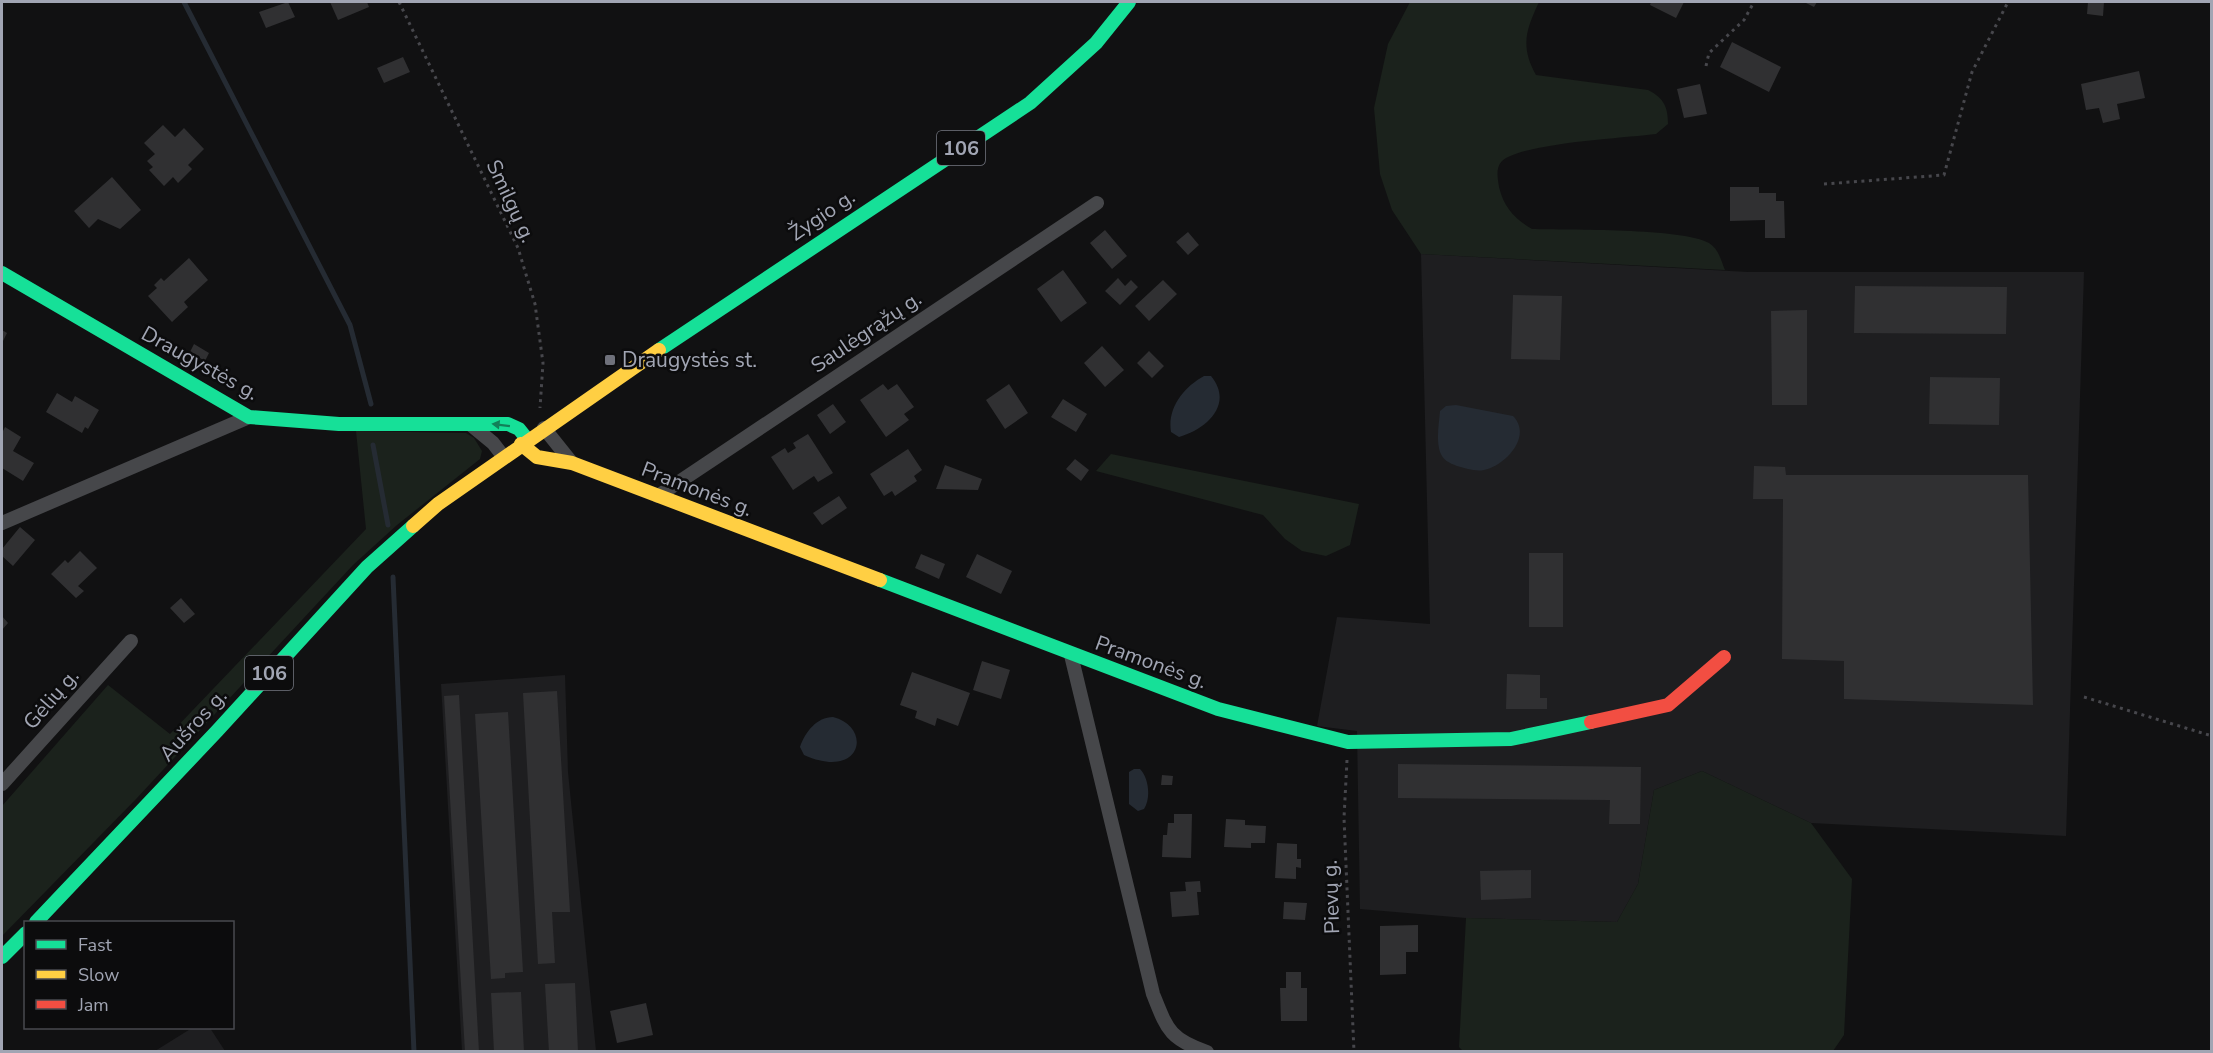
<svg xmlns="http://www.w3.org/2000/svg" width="2213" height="1053" font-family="'Nunito Sans',sans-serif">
<rect width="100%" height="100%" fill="#111112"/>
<path fill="#1e1e20" d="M1421,254L1748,272H2084L2066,836L1811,823L1702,771L1654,790L1638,884L1617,922L1466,918L1360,909L1357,731L1317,726L1337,617L1430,624Z
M565,675L568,772L596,1051H462L441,684Z
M192,1028H210L225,1051H155Z"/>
<path fill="#1b221c" d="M1410,2H1539C1526,30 1520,46 1536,75L1648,90C1664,98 1668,107 1668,124L1656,134C1625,138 1522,143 1502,161C1495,168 1498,179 1499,187C1504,208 1515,219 1532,229C1567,230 1684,228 1709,243C1719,249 1721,261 1725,270L1421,254L1392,210L1380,174L1374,108L1388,44Z
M356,431L466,433L474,438L482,451L480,459L397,525L353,565L137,798L2,936V806L108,685L170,734L366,529Z
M1111,454L1359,504L1350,545L1326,556L1302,551L1285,539L1263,515L1096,471Z
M1702,771L1811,823L1852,879L1844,1035L1833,1051H1463L1459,1047L1466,918L1617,922L1638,884L1654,790Z"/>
<path fill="#252b33" d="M1204,376H1211C1234,404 1207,429 1179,437L1171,432C1167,408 1184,387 1204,376Z
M1456,405L1513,416C1533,436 1505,466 1484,470C1475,472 1466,468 1457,466C1449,463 1443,460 1440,452C1436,439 1439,424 1440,411L1446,406Z
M833,717C873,727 862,781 804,755L800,747C805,732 817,717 833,717Z
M1134,769H1140C1149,778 1151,799 1144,809L1138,811L1129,804V772Z"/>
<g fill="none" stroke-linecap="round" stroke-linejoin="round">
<path stroke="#252b33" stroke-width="5" d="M184,2L350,325L371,404
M373,445L388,525
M393,577L414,1052"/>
</g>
<path fill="#303032" d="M288,2L295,17L266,28L259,12Z
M330,2H367L369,7L338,20Z
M1651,2H1684L1676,18L1650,5Z
M1804,2H1817L1814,7Z
M2088,2H2104L2103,16L2087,14Z
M1732,42L1781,67L1769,92L1720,67Z
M403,57L410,72L384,83L377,68Z
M2139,71L2145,98L2117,104L2120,119L2103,123L2099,108L2086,110L2081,84Z
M1700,84L1707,114L1684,118L1677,89Z
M163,125L175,137L184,128L204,149L188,165L192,169L178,183L173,177L164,186L149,170L153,167L147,161L155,154L144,143Z
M112,177L141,210L120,229L98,219L89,228L74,211Z
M1730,187H1759V193H1776V201H1784L1785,238H1765V220L1730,221Z
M1105,230L1127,256L1112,269L1090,243Z
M1188,232L1199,245L1188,255L1176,242Z
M189,258L208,280L184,302L188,307L172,322L148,296L157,288L154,285L161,278L164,281Z
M1063,270L1087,303L1061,322L1037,289Z
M1118,278L1125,286L1131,280L1138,287L1120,305L1105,291Z
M1163,280L1177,294L1149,321L1135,306Z
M1855,286L2007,287L2006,334L1854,333Z
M1513,295L1562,296L1560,360L1511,359Z
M1807,310V405H1772L1771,311Z
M2,330L7,333L2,343Z
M194,344L209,353L205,361L190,352Z
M1102,346L1124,370L1105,387L1084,363Z
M1149,351L1164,366L1152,378L1137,363Z
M1930,377L2000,378L1999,425L1929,424Z
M883,384L888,390L897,384L914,407L904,414L909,420L886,437L860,400Z
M1009,384L1028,413L1005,429L986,400Z
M57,393L72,402L75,396L99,410L88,429L85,427L82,433L46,412Z
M1063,399L1087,414L1076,432L1051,417Z
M833,404L846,422L830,434L817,415Z
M5,427L21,437L13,451L34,463L23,481L2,468V433Z
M808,434L833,473L818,482L814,476L793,490L771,457L785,448L788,453L796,448L793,443Z
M908,449L922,470L914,476L917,481L895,496L892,491L884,496L870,474Z
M1075,459L1089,470L1081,481L1066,469Z
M945,465L982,479L978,490L936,489Z
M1754,466L1785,467L1786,475H2028L2033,705L1844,699V661L1782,659L1783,499H1753Z
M839,496L847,508L822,525L813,513Z
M20,527L35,540L13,566L2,556V549Z
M80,551L97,568L78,586L84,591L76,598L51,574L65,560L68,563Z
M1529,553H1563V627H1529Z
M921,554L945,564L939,579L915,568Z
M977,554L1012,571L1001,594L966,577Z
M181,598L195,614L184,623L170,608Z
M2,616L8,623L2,630Z
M982,661L1010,670L1001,699L973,690Z
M912,672L970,693L958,726L937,718L935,726L915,718L917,711L900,705Z
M1507,674L1540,675V698H1547V709H1506Z
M557,691L570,912H552L555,963L538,964L523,693Z
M459,695L479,1052H465L444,696Z
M508,712L523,972L505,973V978L491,979L475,714Z
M1398,764L1641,767L1640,824H1609L1610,800L1398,798Z
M1162,775L1173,776L1172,785H1161Z
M1174,814H1192L1191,858L1162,857L1163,835H1167L1168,823H1174Z
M1226,819L1245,820V825L1266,826L1265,843H1251V848L1224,847Z
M1277,843L1297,844V859H1301V868L1296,867V879L1275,878Z
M1531,870V898L1481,900L1480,871Z
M1200,881L1201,892H1197L1199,915L1172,917L1170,892L1186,891L1185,882Z
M1284,902L1307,903L1305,920L1283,919Z
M1418,925V952H1406V974L1380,975V926Z
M1286,972H1301V988H1307V1021H1281L1280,988H1286Z
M575,983L578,1052H549L545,984Z
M521,992L524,1052H494L491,993Z
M646,1003L653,1035L617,1043L610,1011Z"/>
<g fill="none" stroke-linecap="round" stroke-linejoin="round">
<path stroke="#47474c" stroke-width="3" stroke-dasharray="3 4.5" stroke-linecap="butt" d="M399,2L518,248L535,304L543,363L540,408
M1706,66L1709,53L1744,20L1754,2
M1824,184L1944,175L1972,72L2008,2
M2084,697L2212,736
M1347,760L1344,818L1354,1052"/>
<path stroke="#46474a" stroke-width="14" d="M470,424L493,443L503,456
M544,428L572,463
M658,496L1097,203
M2,523L249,417
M1071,655L1153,994C1167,1029 1169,1039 1207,1052
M2,784L131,641"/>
<path stroke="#16e098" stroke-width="14" d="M2,273L249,417L339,424H508L519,429L527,439
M659,350L1030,103L1096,43L1129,2
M880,580L1218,709L1348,742L1511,739L1591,722
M36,922L217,731L367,567L413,526
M2,957L26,933"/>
<path stroke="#ffcf43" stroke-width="14" d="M521,444L537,457L572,463L880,580
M413,526L438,504L659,350"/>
<path stroke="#f24e42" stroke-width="14" d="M1591,722L1668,705L1724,657"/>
</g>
<defs><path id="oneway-solid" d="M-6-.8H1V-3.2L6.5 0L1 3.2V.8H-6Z" transform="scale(1.5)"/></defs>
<use fill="#128159" href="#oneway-solid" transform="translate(501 425) rotate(-173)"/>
<rect fill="#6f717b" stroke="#0c0c0d" stroke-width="2" x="604" y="354" width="12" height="12" rx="3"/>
<g text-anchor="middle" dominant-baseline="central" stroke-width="5" stroke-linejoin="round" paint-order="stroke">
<g fill="#0c0c0d" stroke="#747781" stroke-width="1.5">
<rect x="937" y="131" width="48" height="34" rx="4.5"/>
<rect x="245" y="656" width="48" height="34" rx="4.5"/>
</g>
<g font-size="20" font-weight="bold" fill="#a1a5b3">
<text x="961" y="148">106</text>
<text x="269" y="673">106</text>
</g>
<g font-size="21" fill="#a1a5b3" stroke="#0c0c0d">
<text transform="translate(511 201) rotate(65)">Smilgų g.</text>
<text transform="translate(822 215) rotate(-34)">Žygio g.</text>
<text transform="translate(866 332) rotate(-34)">Saulėgrąžų g.</text>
<text transform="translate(200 363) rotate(29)">Draugystės g.</text>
<text transform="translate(697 489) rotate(21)">Pramonės g.</text>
<text transform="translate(1151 662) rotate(20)">Pramonės g.</text>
<text transform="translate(51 699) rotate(-49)">Gėlių g.</text>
<text transform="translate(193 725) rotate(-48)">Aušros g.</text>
<text transform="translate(1331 897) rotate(-92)">Pievų g.</text>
</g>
<g font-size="21" fill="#a1a5b3" stroke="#0c0c0d" text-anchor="start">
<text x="622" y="360">Draugystės st.</text>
</g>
</g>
<rect width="2213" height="1053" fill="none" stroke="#a1a5b3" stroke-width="6"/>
<rect x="24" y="921" width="210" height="108" fill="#0c0c0d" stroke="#48494f" stroke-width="1.5"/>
<rect x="36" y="940" width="30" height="9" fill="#16e098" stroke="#48494f" stroke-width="1.5"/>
<text x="78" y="951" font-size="18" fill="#a1a5b3">Fast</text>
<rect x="36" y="970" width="30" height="9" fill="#ffcf43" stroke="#48494f" stroke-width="1.5"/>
<text x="78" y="981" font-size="18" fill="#a1a5b3">Slow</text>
<rect x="36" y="1000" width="30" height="9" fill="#f24e42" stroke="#48494f" stroke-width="1.5"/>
<text x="78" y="1011" font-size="18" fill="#a1a5b3">Jam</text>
</svg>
